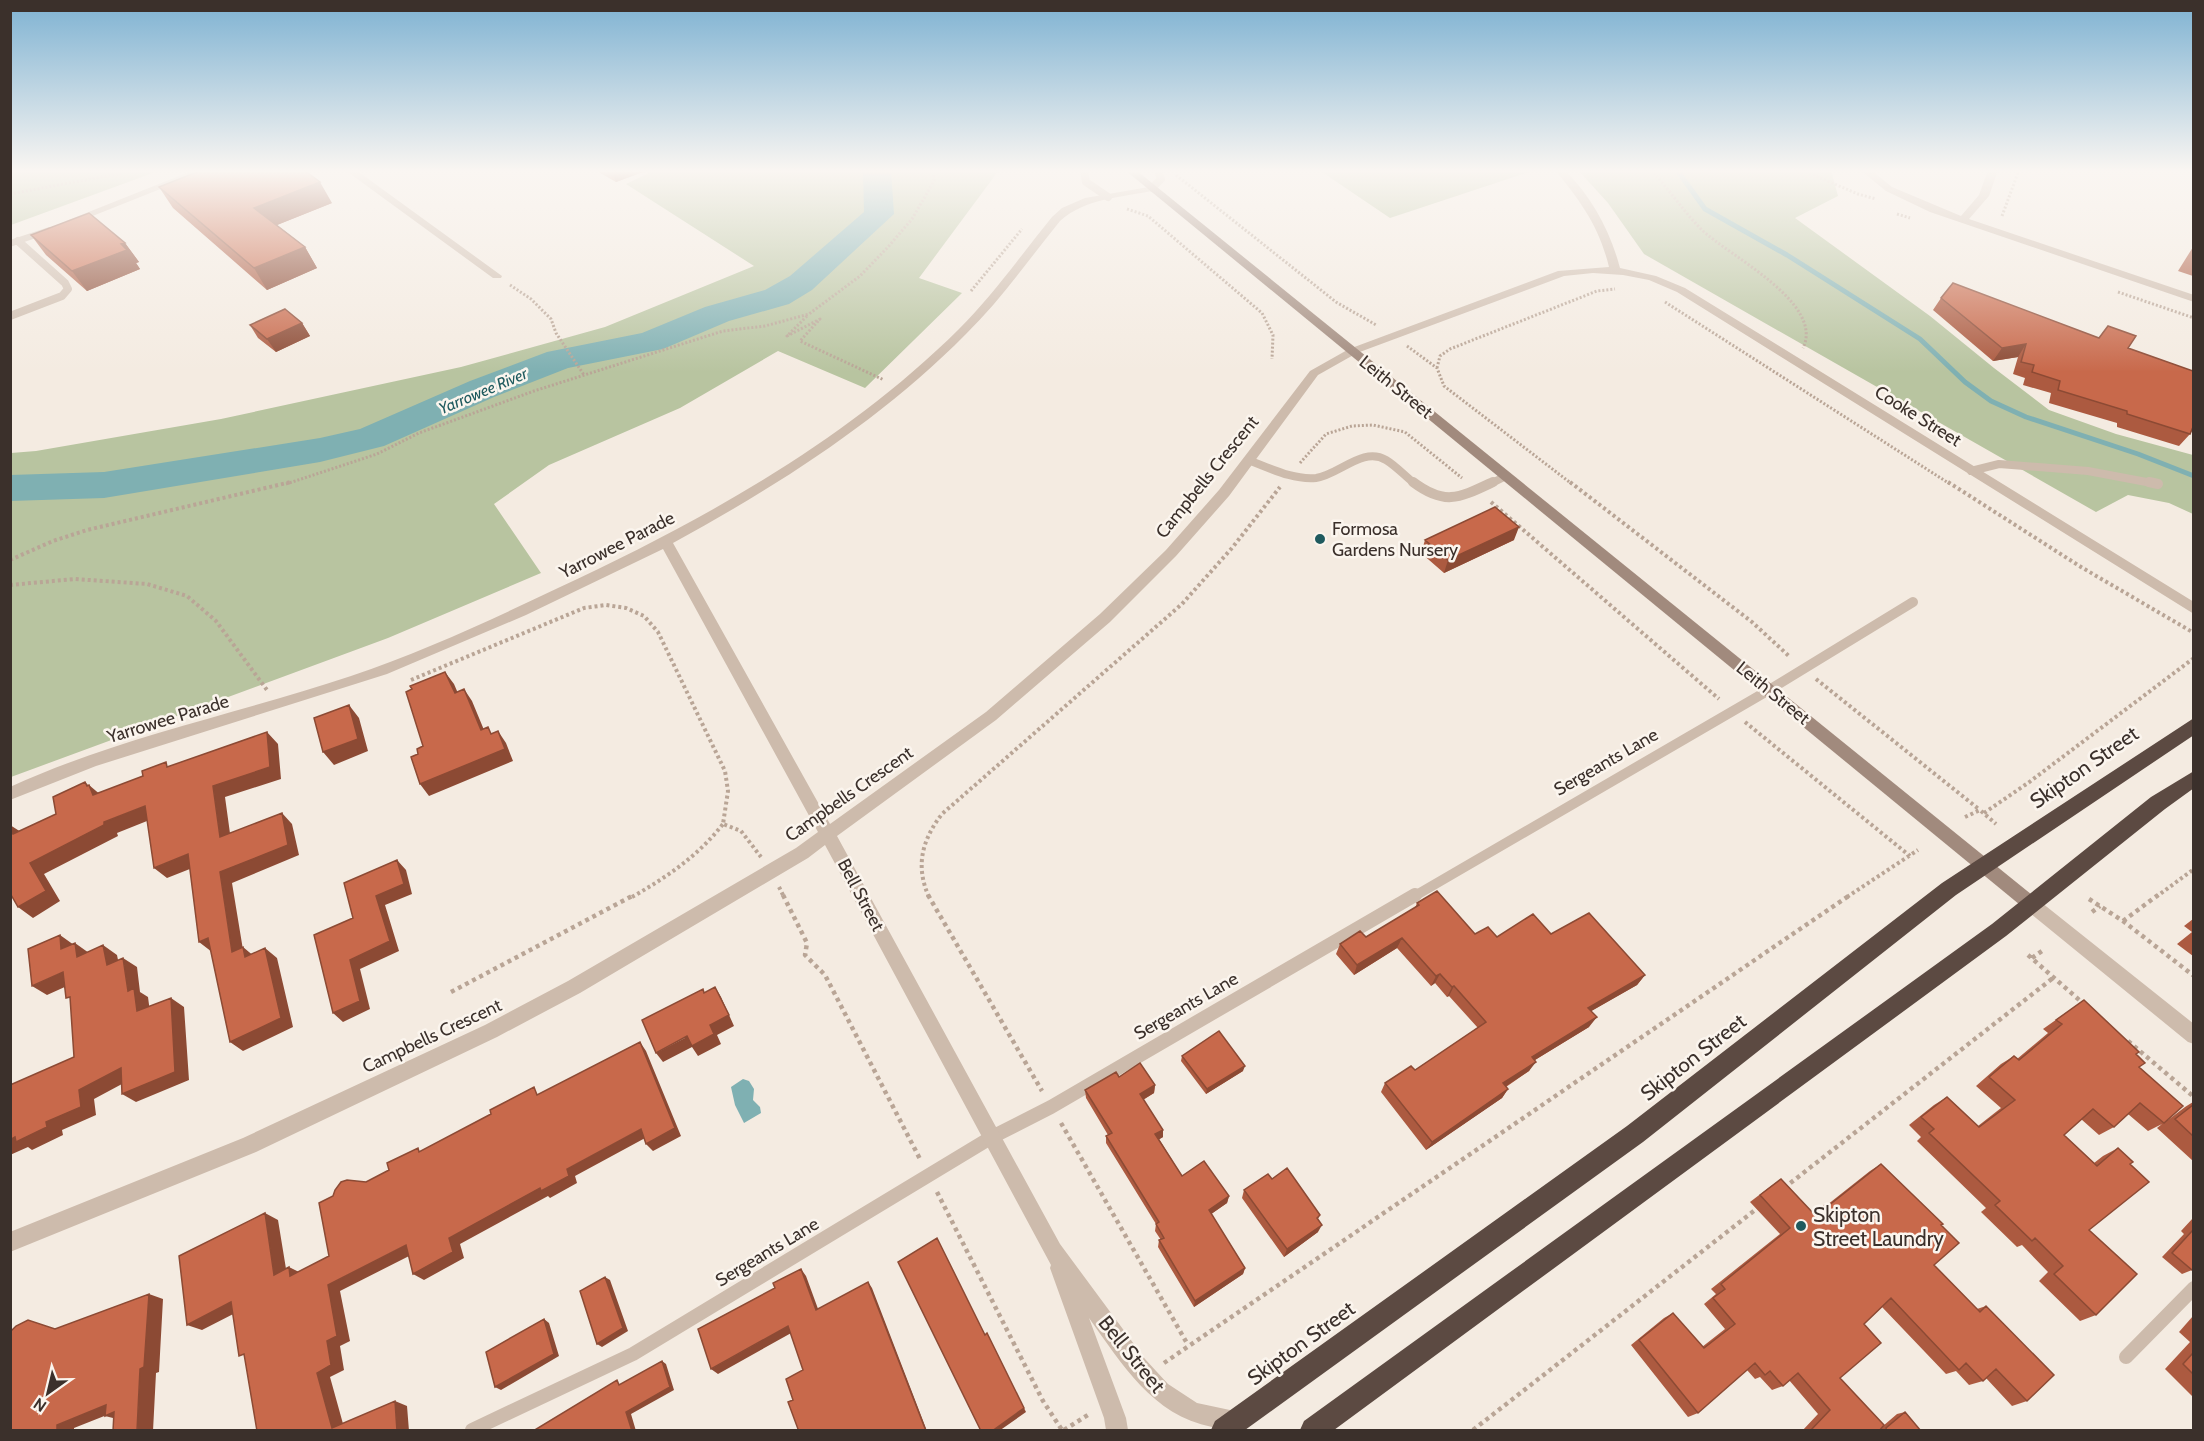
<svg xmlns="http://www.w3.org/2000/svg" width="2204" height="1441" font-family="Cabin,sans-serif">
<rect width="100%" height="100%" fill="#f4ebe1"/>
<path fill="#b8c4a0" d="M11,170H161L11,225Z
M655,170H999L919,278L962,293L865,388L778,351L680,408L549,465L494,504L541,573L388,638L11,777V453L36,451L221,419L461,367L605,327L754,266L626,184Z
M1319,170H1526L1529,172L1390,218Z
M1578,170H1831L1838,196L1795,218L1930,316L1994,368L2049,410L2116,434L2193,455V514L2169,503L2128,495L2096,512L1644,254L1608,203Z"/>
<path fill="#7fb0b2" d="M743,1079L749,1081L754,1089L753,1100L760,1107L761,1113L744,1123L735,1105L731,1087Z"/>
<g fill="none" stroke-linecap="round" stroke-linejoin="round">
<path stroke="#7fb0b2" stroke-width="5" d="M1677,170L1705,209L1787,255L1920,339L1965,382L1991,401L2026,417L2138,454L2194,476"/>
<path fill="#7fb0b2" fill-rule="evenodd" d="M863,170H891L894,214L812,290L789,304L729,321L663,349L568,368L494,397L384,446L320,462L104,498L10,501V475L104,472L320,438L360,429L470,381L547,352L642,333L705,307L765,290L790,276L864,212Z"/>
<path stroke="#b9a596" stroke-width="3" stroke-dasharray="2 2" stroke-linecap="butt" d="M1651,170C1669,189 1683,211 1702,230C1729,256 1825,303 1803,348
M1802,170L1858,194L1876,199
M1176,175L1336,302L1376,325
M10,194L139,170
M1127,209L1148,216L1262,313L1273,335L1272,359
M1897,214L1910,218
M2002,216L2019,170
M510,285L531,299L551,319L556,333L584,375
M971,291L1022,229
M2118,292L2194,318
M1665,302L1950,484
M807,316L787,336L820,319L800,341L884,380
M1407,346L1437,368L1444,386L1572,484
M1437,368L1440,356L1450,349L1597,291L1615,289
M1300,463L1326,434L1352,426L1373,425L1405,432L1462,478
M286,484L377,454L419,433L534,391L723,331L765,326L809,314L860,276L888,247L912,219L934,181L933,170"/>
<path stroke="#b9a596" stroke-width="4" stroke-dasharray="3 3" stroke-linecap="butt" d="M1570,482L1752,622L1790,657
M1948,482L2081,567L2194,633
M1491,502L1719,699
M10,560L53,541L87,530L291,482
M10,585L75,579L147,584L187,596L216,621L267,690
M1816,679L1980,810
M411,680L584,608L606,605L626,608L644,616L658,632L725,771L728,791L723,824L741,831L761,857
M1745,722L1910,856
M1984,813L2028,783L2194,658
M1965,817L1980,810L1996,824
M779,887L784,897
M632,897C667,877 698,856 723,824
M929,897C915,866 922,840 942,814L1182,604L1232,548L1280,487
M1847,897L1918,850
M2156,897L2194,869"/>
<path stroke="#b9a596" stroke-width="4.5" stroke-dasharray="4 4" stroke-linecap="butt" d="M783,895L807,943L805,955L825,975L920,1159
M928,895L1042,1091
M2089,899L2123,921L2194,976
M2092,912L2100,906
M2123,921L2158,895
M2028,955L2085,1005
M2032,958L2042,951
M451,992L634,895
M2128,1041L2194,1097
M1061,1123L1188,1345
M1784,1188L2053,978
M937,1192L1043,1401L1062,1430
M1164,1363L1850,895
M1064,1430L1091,1413
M1473,1430L1759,1207"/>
<path stroke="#cdbbac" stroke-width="8" d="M1084,170L1086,182L1108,197
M1152,188L1161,179L1158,170
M10,316L62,296L68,289L65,283L18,241
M1248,460C1270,468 1292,480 1316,478C1339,475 1363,446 1386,460C1396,466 1405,476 1415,484
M1971,471L1999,464L2088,471L2157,484
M1490,484L1506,476"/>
<path stroke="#cdbbac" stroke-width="10" d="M1413,482C1445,506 1459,498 1493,482
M2149,482L2158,484
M1413,897L1769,690L1913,602"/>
<path stroke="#cdbbac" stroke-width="14" d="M2126,1357L2194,1288
M472,1430L633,1354L992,1137L1051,1107L1415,895"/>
<path fill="#cdbbac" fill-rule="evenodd" d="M194,170H208L75,223L66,221Z
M345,170H356L502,276L501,278H493Z
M1555,170H1565C1592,198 1610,230 1620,268L1656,276L1685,288L2194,602V614L1677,292L1649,280L1623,275L1593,273L1564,276L1357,353L1318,375L1229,496L1176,556L1110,622L996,720L837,836L1060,1244L1145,1359L1168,1384L1197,1403L1244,1413L1247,1421L1244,1429C1234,1433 1222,1429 1212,1427C1152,1415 1122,1364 1089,1318L1126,1418L1128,1430H1106L1104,1418L1050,1268L1051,1265L825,845L808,858L580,993L497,1037L256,1152L10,1252V1232L243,1138L485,1025L568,981L796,848L818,832L663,549L526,615L387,674L96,766L10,800V787C119,737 238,714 351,676C422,652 491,620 558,588C702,521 845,442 959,329C993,295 1022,254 1052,217L1062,208L1085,198L1155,186V190C1122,198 1087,197 1060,221C1029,259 1001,300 966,334C881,420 779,485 673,543L830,824L986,712L1100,614L1166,550L1219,490L1310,371L1349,349L1558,271L1609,267C1599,226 1581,202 1555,170Z
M1860,170H1871L1892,187L1961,216L1979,195L1988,170H1998L1989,196L1969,219L2194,295V302L1930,212L1886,191Z
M49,227L54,230L53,232L10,247V240Z
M2031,897L2037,899L2194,1024V1044L2188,1042L2025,909L2023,904L2025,899Z"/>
<path fill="#a18a7d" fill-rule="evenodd" d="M1125,170H1136L2037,899L2039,904L2037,909L2031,911L2025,909Z"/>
<path fill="#5c4a42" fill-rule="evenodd" d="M2194,718V735L1956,895L1643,1142L1245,1430H1211L1215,1421L1627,1126L1942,883Z
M2194,771V788L2165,809L2006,936L1334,1430H1300L1304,1421L1992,924L2151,797Z"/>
</g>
<path fill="#ac5a40" d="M595,170H648L616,182Z
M159,187L332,203L277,225L305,247L317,268L267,290L173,208Z
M31,235L125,243L139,262L136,263L140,269L87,291L46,255Z
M2193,247V276L2178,271Z
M1941,298L2099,338L2108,326L2128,348L2190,434L2179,446L2117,427V423L2049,403L2051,393L2023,385L2025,378L2013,374L2018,357L1993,361L1933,310Z
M302,323L310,336L276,352L258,338L250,325Z
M1425,540H1514L1444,573L1421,553Z
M1417,903L1475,934L1497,937L1551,934L1645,975L1637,985L1591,1011L1589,1027L1535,1060L1529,1071L1506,1087L1508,1089L1502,1098L1426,1150L1381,1092L1385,1083L1415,1070L1478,1028L1449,996L1447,997L1435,983L1431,986L1397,948L1354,975L1336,954L1340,944L1366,937L1415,908Z
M2193,919V956L2177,944L2192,932L2184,926Z
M2084,1000L2136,1054L2139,1067L2168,1120L2185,1107L2193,1102V1161L2157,1128L2162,1124L2148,1131L2128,1114L2114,1127L2099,1135L2081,1119L2064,1135L2094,1163L2103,1156L2118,1148L2130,1164L2089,1230L2096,1315L2080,1321L2039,1281L2048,1272L2022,1245L2017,1247L1981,1212L1986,1208L1917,1141L1921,1137L1909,1125L1934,1105L1947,1097L1978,1126L2001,1108L1976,1086L2001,1064L2014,1056L2017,1059L2048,1033L2043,1029Z
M1182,1056L1243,1071L1206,1094L1181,1061Z
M1119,1077L1155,1085L1154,1093L1143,1100L1163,1137L1159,1139L1182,1176L1229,1196L1227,1203L1211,1214L1245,1268L1243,1274L1194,1307L1158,1247L1159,1240H1161L1155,1231L1156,1224L1106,1143V1136L1108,1135L1086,1098L1085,1090Z
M1881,1164L1941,1225L1934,1265L1977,1309L1986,1306L2027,1401L2012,1406L1986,1378L1983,1381L1969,1385L1956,1371L1946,1374L1882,1307L1864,1324L1840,1378L1883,1426L1897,1414L1905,1412L1921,1431H1802L1818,1414L1789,1380L1783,1386L1772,1390L1760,1377L1755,1379L1747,1370L1698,1413L1688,1417L1631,1345L1664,1318L1673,1313L1702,1347L1725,1329L1704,1304L1716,1294L1711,1289L1780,1234L1750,1202L1771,1186L1781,1179L1813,1213L1826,1204L1827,1205L1870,1171Z
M1272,1179L1320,1215L1318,1219V1232L1284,1257L1242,1198L1244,1190Z
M2193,1218V1269L2192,1270L2182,1274L2162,1257L2184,1234L2181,1231Z
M2193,1316V1397L2165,1369L2190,1342L2179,1332Z"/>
<path fill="#8c4a34" d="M612,170H648L616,182Z
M320,182L332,203L267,229L254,208Z
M125,243L139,262L136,263L140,269L87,291L72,271Z
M305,247L317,268L267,290L254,268Z
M302,323L310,336L276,352L267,339Z
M2026,344L2018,357L1993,361L2002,348Z
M1519,527L1514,540L1444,573L1448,560Z
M445,672L454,684L463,705L455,693Z
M464,689L472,701L489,742L481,730Z
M349,705L359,718L368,751L334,765L323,752Z
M498,731L506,743L513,761L429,796L420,784Z
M267,732L278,744L281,779L225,797L232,848L220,837L213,786Z
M85,782L89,786V785L102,796L93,795Z
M145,806L157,817L117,833L118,836L44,874L60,901L33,918L18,907L30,863L104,822Z
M282,813L292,824L299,855L232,883L245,962L232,952L220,872Z
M10,825L21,832L13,834L10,829Z
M188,854L200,865L167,878L154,868Z
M397,860L406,870L412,894L385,905L399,951L360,969L370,1009L343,1022L333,1013L350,960L376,896Z
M60,935L74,945L61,949Z
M208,938L212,952L199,942Z
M1402,938L1397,948L1354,975L1357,965Z
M75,943L89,953L77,957Z
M103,945L117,955L121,975L107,965Z
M243,947L255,957H245Z
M265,948L277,958L293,1027L243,1051L230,1042Z
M123,958L137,967L140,992L148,997L151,1020L137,1011L128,991Z
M63,972L78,981L47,995L32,986Z
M1440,974L1435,983L1431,986L1436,976Z
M1645,975L1637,985L1581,1017L1588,1008Z
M1454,986L1449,996L1447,997L1452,987Z
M715,987L721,997L734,1026L717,1035L721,1044L698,1056L692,1047L663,1062L656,1053L710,1025Z
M171,998L184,1007L189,1080L136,1102L122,1094Z
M1597,1017L1589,1027L1525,1066L1532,1057Z
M640,1042L646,1051L681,1136L653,1151L646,1144Z
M1536,1062L1529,1071L1497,1092L1503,1083Z
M1245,1066L1243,1071L1206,1094L1207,1089Z
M121,1068L135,1077L94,1099L96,1115L62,1130L63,1135L32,1150L28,1147L10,1155V1140L46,1122L79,1090Z
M1155,1085L1154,1093L1139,1102L1140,1094Z
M1508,1089L1502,1098L1426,1150L1432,1142Z
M641,1129L647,1137L575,1176L577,1183L550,1198L548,1196L460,1244L464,1258L424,1280L413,1274L449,1238L567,1169Z
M1163,1130V1137L1155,1142V1134Z
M1229,1196L1227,1203L1207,1217L1209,1210Z
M265,1213L278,1220L288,1281L274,1275Z
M1322,1225L1318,1232L1284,1257L1287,1249Z
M406,1245L417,1252L340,1291L350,1341L340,1346L344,1370L330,1377L345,1431L332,1428L317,1373L327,1341L328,1285Z
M289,1267L301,1273L290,1276Z
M1245,1268L1243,1274L1194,1307L1195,1301Z
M801,1269L806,1276L821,1317L816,1310Z
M605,1277L610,1280L628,1331L602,1347L597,1344Z
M868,1282L872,1288L927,1431H926Z
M149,1294L163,1299L159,1372L156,1373L153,1431H137L140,1369Z
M231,1302L245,1308L202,1330L187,1325Z
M544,1319L549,1323L559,1356L501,1390L495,1387Z
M788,1326L793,1332L718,1374L711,1369Z
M662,1361L666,1364L674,1390L631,1414L636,1431H632L626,1412Z
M395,1401L407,1406L409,1431H397Z
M106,1405L122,1409L74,1428V1431H57V1425Z
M1024,1408L1026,1412L999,1431H992Z
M114,1412L121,1420L105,1416Z"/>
<path fill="#c8694b" stroke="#8c4a34" stroke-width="1.5" d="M202,170H304L320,182L254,208L305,247L254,268L159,187Z
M89,213L125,243L121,244L127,250L72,271L31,235Z
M1953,283L2099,338L2108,326L2136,336L2128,348L2193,371V427L2190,434L2127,414V411L2058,390L2060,381L2032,372L2034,365L2021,362L2026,344L2002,348L1941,298Z
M285,309L302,323L267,339L250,325Z
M1495,507L1519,527L1448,560L1425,540Z
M445,672L455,693L464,689L481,730L488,727L491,734L498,731L505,749L420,784L411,757L418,754L417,749L423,746L406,692L412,689L410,686Z
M349,705L358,739L323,752L314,718Z
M267,732L270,767L213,786L220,837L282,813L288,845L220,872L232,952L243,947L245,957L265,948L281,1018L230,1042L208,938L199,942L188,854L154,868L145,806L104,822V825L30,863L46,891L18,907L10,893V829L13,834L56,814L53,797L85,782L87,786L89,785L93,795L143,776L142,771L166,762L167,767Z
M397,860L404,884L376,896L390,941L350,960L360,1001L333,1013L314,935L353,918L344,883Z
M1437,891L1475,934L1488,927L1497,937L1533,914L1551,934L1589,913L1645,975L1588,1008L1597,1017L1532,1057L1536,1062L1503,1083L1508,1089L1432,1142L1385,1083L1411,1066L1415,1070L1486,1022L1454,986L1452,987L1440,974L1436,976L1402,938L1357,965L1340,944L1360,931L1366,937L1419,905L1417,903Z
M60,935L61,949L75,943L77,957L103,945L107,965L123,958L128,991L134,988L137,1011L171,998L175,1072L122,1094L121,1068L79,1090L81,1107L46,1122L47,1127L16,1142L15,1137L10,1140V1085L74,1057L70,997L66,998L63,972L32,986L28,949Z
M715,987L729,1015L710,1025L714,1034L692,1046L687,1036L656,1053L642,1020L703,989L704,993Z
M2084,1000L2139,1052L2136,1054L2145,1063L2139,1067L2183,1106L2164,1123L2140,1103L2114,1127L2093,1109L2064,1135L2097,1166L2118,1148L2133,1162L2130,1164L2149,1182L2089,1230L2137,1274L2096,1315L2054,1274L2063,1266L2035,1238L2032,1241L1995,1205L2000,1201L1929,1133L1934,1129L1921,1117L1947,1097L1979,1127L2015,1100L1989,1077L2014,1056L2019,1060L2062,1024L2056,1020Z
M1219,1031L1245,1066L1207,1089L1182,1056Z
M640,1042L675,1128L646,1144L641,1129L567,1169L569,1176L541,1191L540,1188L449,1238L453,1252L413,1274L406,1245L328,1285L337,1336L327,1341L331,1365L317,1373L332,1428L395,1401L397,1431H257L244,1354L239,1356L231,1302L187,1325L179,1256L265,1213L274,1275L289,1267L290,1276L329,1256L319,1203L333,1196L335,1190L341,1182L347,1180L366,1182L389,1170L387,1163L418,1148L419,1152L491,1114L490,1110L534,1087L537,1095Z
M1140,1063L1155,1085L1140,1094L1163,1130L1155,1134L1182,1176L1204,1161L1229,1196L1209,1210L1245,1268L1195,1301L1159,1240L1164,1238L1156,1224L1159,1222L1106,1136L1112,1133L1085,1090L1116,1072L1119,1077Z
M2193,1105V1136L2175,1119Z
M1881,1164L1943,1224L1941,1225L1959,1243L1934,1265L1980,1312L1986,1306L2054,1375L2027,1401L1996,1369L1983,1381L1966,1363L1959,1370L1891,1298L1864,1324L1881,1343L1840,1378L1884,1425L1879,1431H1810L1830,1410L1798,1373L1783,1386L1770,1371L1765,1375L1755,1363L1698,1413L1639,1340L1673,1313L1704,1348L1735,1324L1713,1298L1725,1289L1721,1284L1790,1228L1760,1195L1781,1179L1814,1214L1826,1204L1828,1206Z
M1287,1168L1320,1215L1317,1218L1322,1225L1287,1249L1244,1190L1268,1174L1272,1179Z
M2193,1230V1269L2192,1270L2172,1253Z
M937,1238L985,1335L987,1333L1024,1408L992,1431H981L898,1262Z
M801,1269L816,1310L868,1282L926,1431H796L798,1429L788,1402L793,1400L786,1379L803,1370L788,1326L711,1369L698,1329L775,1288L773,1283Z
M605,1277L623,1328L597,1344L580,1291Z
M149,1294L144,1367L140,1369L137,1431H113L114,1412L105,1416L106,1405L57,1425V1431H10V1332L16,1326L28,1320L55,1329Z
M544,1319L554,1354L495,1387L486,1352Z
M2193,1353V1374L2183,1364Z
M662,1361L670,1387L626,1412L632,1431H533L617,1380L619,1385Z
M1905,1412L1921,1431H1887L1886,1428Z"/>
<linearGradient id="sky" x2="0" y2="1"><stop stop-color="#7eb2d2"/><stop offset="0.46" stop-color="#faf6f2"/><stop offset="1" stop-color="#faf6f2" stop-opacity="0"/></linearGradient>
<rect width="2204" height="372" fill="url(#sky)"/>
<g fill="#1f5a5e" stroke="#fbf5ee" stroke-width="2">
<circle cx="1320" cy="539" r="6"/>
<circle cx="1801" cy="1226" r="6"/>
</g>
<g text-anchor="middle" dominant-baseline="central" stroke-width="5" stroke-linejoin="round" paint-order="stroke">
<g font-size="16" font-style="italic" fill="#1f5a5e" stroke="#fbf5ee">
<text transform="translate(483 391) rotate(-23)">Yarrowee River</text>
</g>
<g font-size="18" fill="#3b302b" stroke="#fbf5ee">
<text transform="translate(1396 387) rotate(39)">Leith Street</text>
<text transform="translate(1918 416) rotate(32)">Cooke Street</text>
<text transform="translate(1207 477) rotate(-51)">Campbells Crescent</text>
<text transform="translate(617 545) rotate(-27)">Yarrowee Parade</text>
<text transform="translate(1773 693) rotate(39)">Leith Street</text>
<text transform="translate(168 719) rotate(-17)">Yarrowee Parade</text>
<text transform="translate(1606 762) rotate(-30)">Sergeants Lane</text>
<text transform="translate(849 794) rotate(-35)">Campbells Crescent</text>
<text transform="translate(861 895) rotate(62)">Bell Street</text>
<text transform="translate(1186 1006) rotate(-30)">Sergeants Lane</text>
<text transform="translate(432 1036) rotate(-25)">Campbells Crescent</text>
<text transform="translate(767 1252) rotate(-31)">Sergeants Lane</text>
</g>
<g font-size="18" fill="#3b302b" stroke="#fbf5ee" text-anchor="start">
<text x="1332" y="529">Formosa<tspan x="1332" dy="21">Gardens Nursery</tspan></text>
</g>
<g font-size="21" fill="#3b302b" stroke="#fbf5ee">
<text transform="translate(2084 767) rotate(-35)">Skipton Street</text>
<text transform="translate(1693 1057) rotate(-38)">Skipton Street</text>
<text transform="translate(1301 1343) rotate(-36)">Skipton Street</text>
<text transform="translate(1132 1354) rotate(51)">Bell Street</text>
</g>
<g font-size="21" fill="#3b302b" stroke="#fbf5ee" text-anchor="start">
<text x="1813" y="1214">Skipton<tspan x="1813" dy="24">Street Laundry</tspan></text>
</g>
</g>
<rect width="2204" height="1441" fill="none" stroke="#3b302b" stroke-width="24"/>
<g transform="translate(48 1393) rotate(214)" stroke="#fbf5ee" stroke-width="4.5" paint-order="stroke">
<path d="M0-4.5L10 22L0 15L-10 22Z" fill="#3b302b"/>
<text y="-9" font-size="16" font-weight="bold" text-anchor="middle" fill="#3b302b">N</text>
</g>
</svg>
